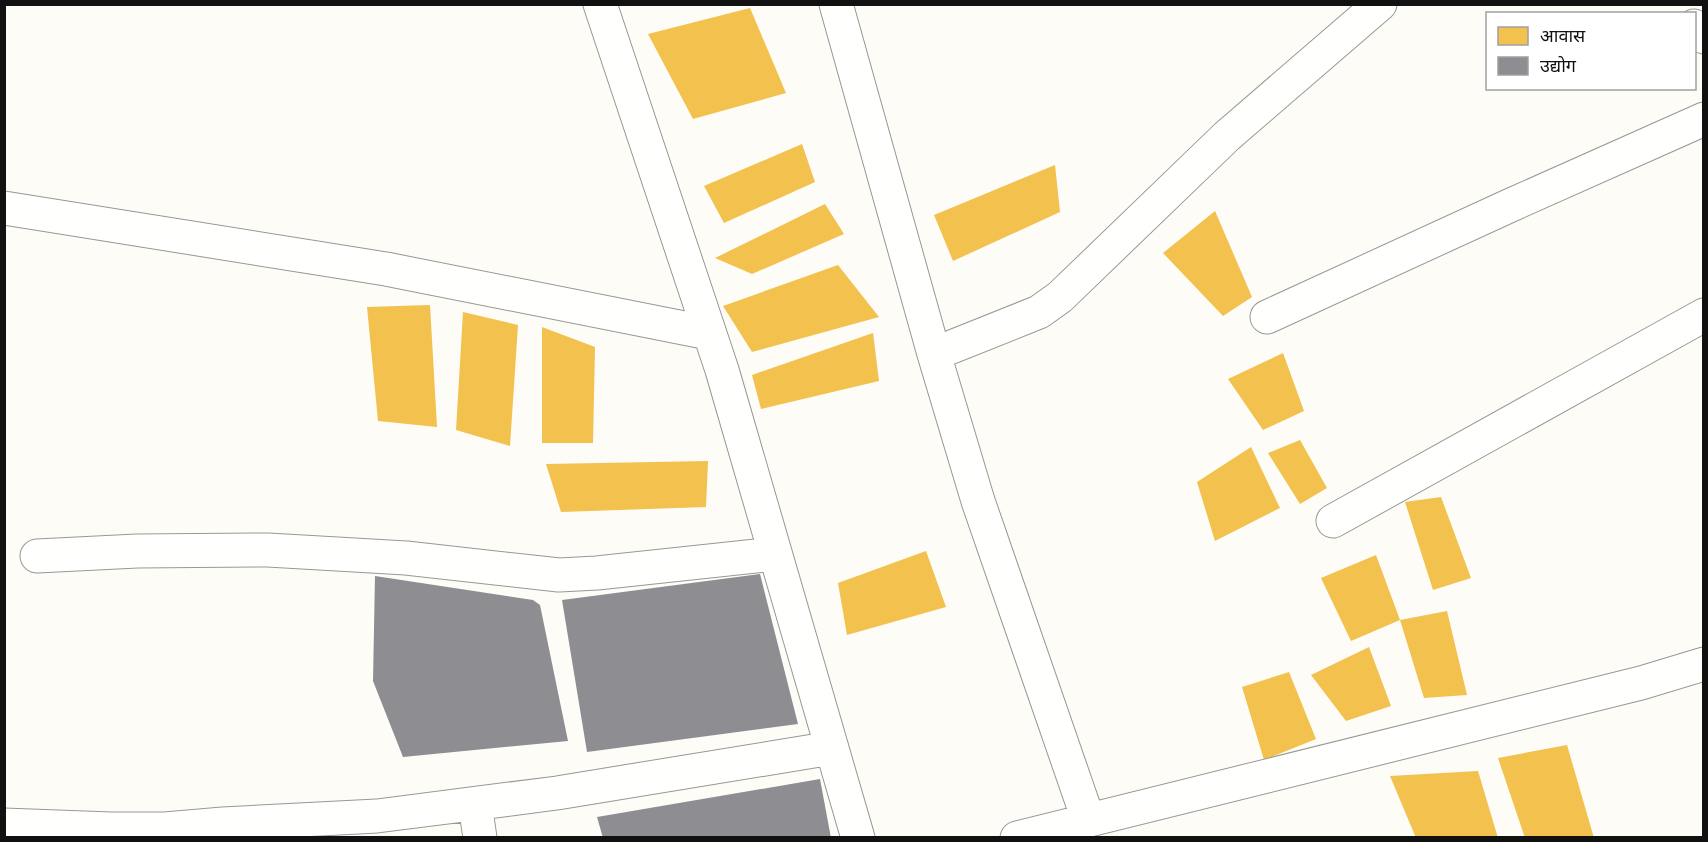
<svg xmlns="http://www.w3.org/2000/svg" width="1708" height="842" font-family="'IBM Plex Serif','Noto Sans Devanagari',serif">
<rect width="100%" height="100%" fill="#fdfcf7"/>
<path fill="#f2c14e" d="M750,8L786,93L693,119L648,34Z
M802,144L815,182L724,223L704,186Z
M1055,165L1060,212L953,261L934,215Z
M825,204L844,234L752,274L715,258Z
M1215,211L1252,297L1223,316L1163,253Z
M838,265L879,317L752,352L723,306Z
M430,305L437,427L378,421L367,307Z
M463,312L518,325L510,446L456,430Z
M542,327L595,347L593,443H542Z
M873,333L879,381L761,409L752,375Z
M1283,353L1304,411L1263,430L1228,379Z
M1300,440L1327,488L1300,504L1268,453Z
M1251,447L1280,508L1215,541L1197,482Z
M708,461L706,507L561,512L546,464Z
M1441,497L1471,578L1433,590L1405,502Z
M926,551L946,607L847,635L838,583Z
M1376,555L1400,620L1351,641L1321,578Z
M1447,611L1467,695L1424,698L1400,620Z
M1369,647L1391,706L1346,721L1311,675Z
M1289,672L1316,739L1264,760L1242,687Z
M1567,745L1594,838H1525L1498,758Z
M1478,771L1498,838H1416L1390,776Z"/>
<path fill="#8d8d92" d="M760,574L798,724L587,752L562,600Z
M375,576L533,600L540,605L568,741L403,757L373,681Z
M820,779L831,838H603L597,817Z"/>
<g fill="none" stroke-linecap="round" stroke-linejoin="round">
<g stroke="#979795" stroke-width="35">
<path id="minor" d="M600,4L722,370L858,838
M836,4L934,354L978,501L1088,819
M4,208L386,269L709,333
M1267,317L1511,205L1704,119
M934,354L1039,312L1060,297L1227,136L1380,4
M1333,521L1704,315
M37,556L137,551L268,550L406,558L559,575L597,573L775,554
M475,804L480,838
M4,825L111,829H165L223,824L377,816L557,793L832,748
M1017,838L1641,683L1704,664"/>
</g>
<g stroke="#979795" stroke-width="35">
<path id="tertiary" d="M1694,26L1704,37"/>
</g>
<use href="#minor" stroke="#fffffe" stroke-width="33"/>
<use href="#tertiary" stroke="#fffffe" stroke-width="33"/>
</g>
<rect width="1708" height="842" fill="none" stroke="#111111" stroke-width="12"/>
<rect x="1486" y="12" width="210" height="78" fill="#ffffff" stroke="#a0a0a0" stroke-width="1.5"/>
<rect x="1498" y="27" width="30" height="18" fill="#f2c14e" stroke="#a0a0a0" stroke-width="1.5"/>
<text x="1540" y="42" font-size="18" fill="#111111">आवास</text>
<rect x="1498" y="57" width="30" height="18" fill="#8d8d92" stroke="#a0a0a0" stroke-width="1.5"/>
<text x="1540" y="72" font-size="18" fill="#111111">उद्योग</text>
</svg>
